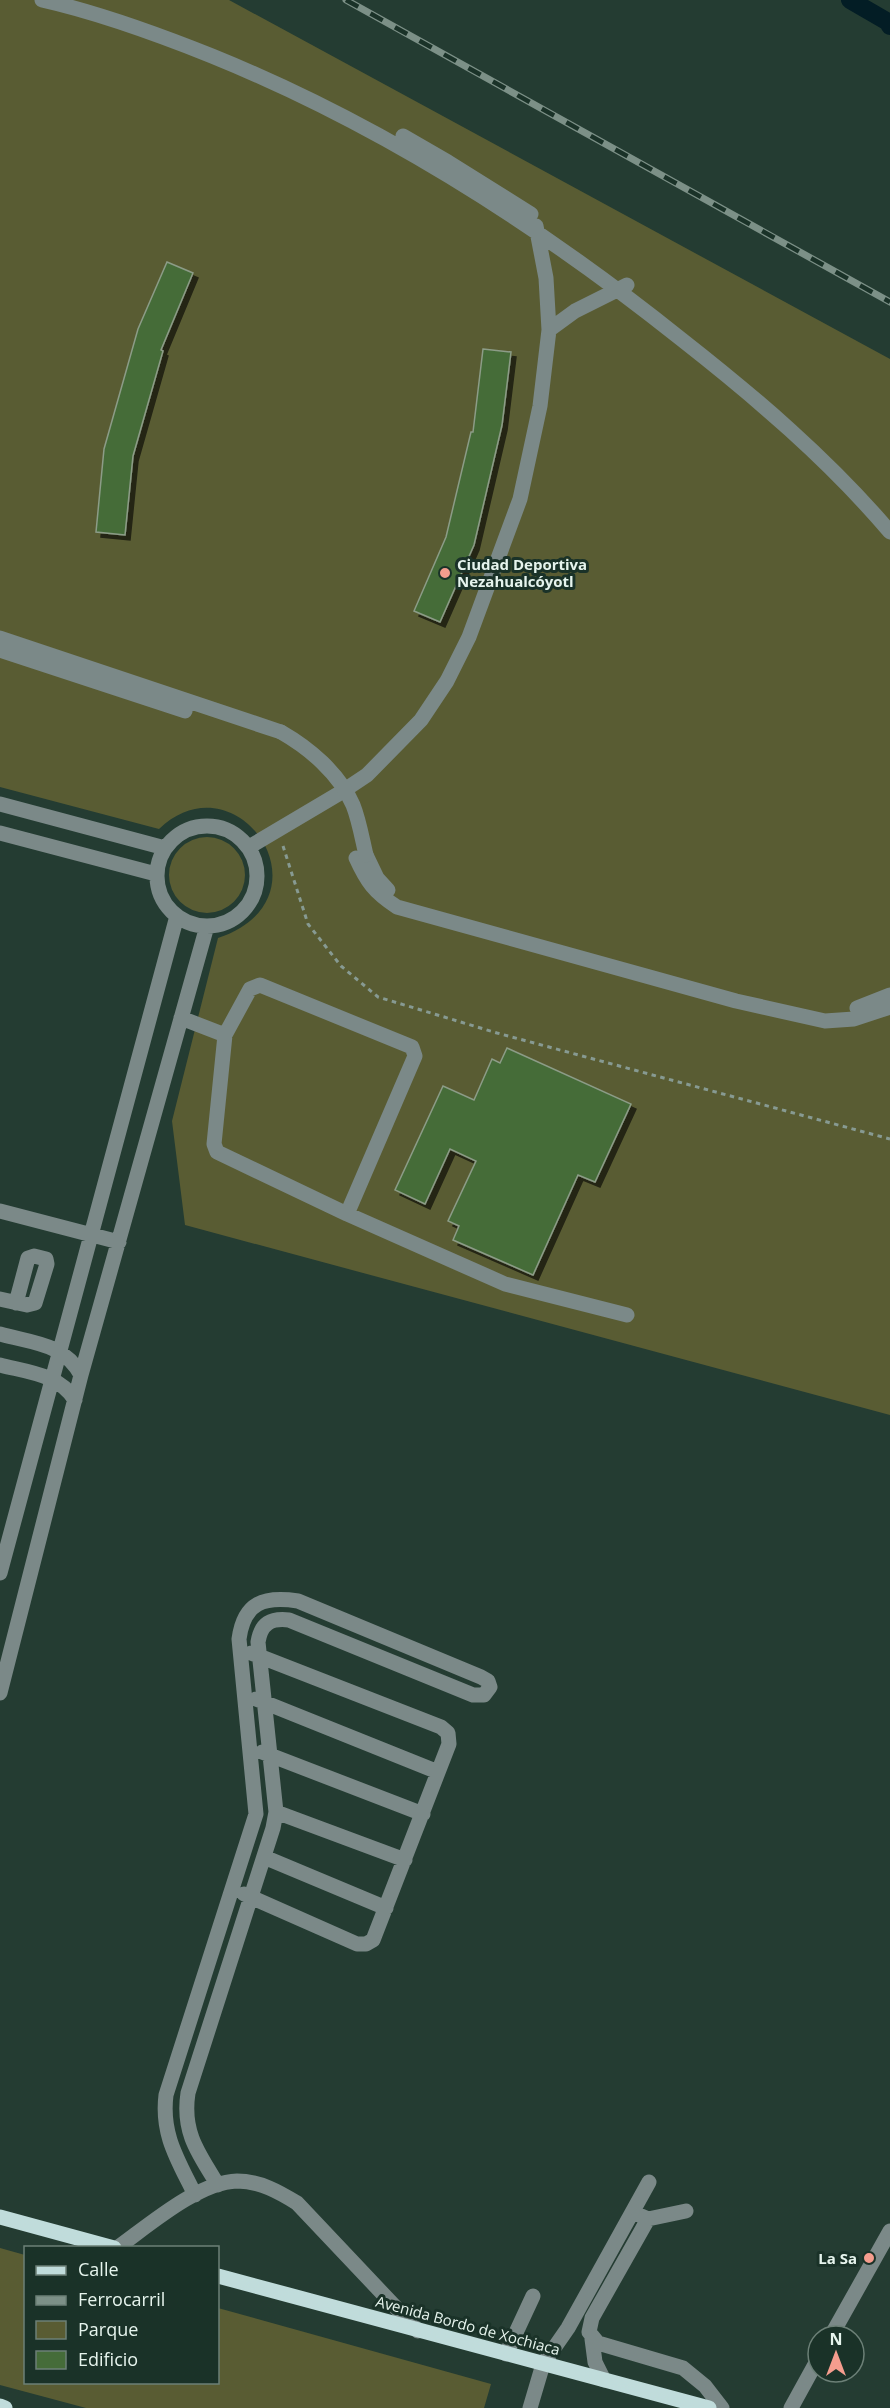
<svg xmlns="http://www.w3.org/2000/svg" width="890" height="2408" font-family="'Open Sans',sans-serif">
<defs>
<filter id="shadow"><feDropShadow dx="5" dy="5" stdDeviation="0" flood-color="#0009"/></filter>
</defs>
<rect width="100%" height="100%" fill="#243c32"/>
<path fill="#595c33" d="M0,0H229L890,359V1415L185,1225L172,1121L218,938C336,898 237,754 159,829L0,787Z
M169 875a38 38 0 1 1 76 0a38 38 0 1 1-76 0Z
M0,2248L25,2255L26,2382H218V2308L491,2384L484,2408H86L0,2385Z"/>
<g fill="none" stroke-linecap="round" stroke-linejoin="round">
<path stroke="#031d25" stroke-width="18" d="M850,0L888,22L890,26"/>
</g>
<path fill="#456c39" stroke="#8c9c87" stroke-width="1.5" filter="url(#shadow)" d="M167,262L193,273L161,350L163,351L133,456L125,535L96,532L104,449L138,329Z
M483,349L511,352L502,425L474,545L440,622L414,611L446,537L471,432H473Z
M507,1048L631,1104L595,1182L578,1175L533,1275L453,1240L459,1226L448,1221L476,1161L450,1149L425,1204L395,1190L443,1086L474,1100L492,1059L500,1063Z"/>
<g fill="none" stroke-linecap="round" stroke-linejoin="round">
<path stroke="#879a92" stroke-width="3" stroke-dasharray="4.5 4.5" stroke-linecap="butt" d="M283,846L308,924L341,966L378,997L497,1033L890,1139"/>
<path stroke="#7b8988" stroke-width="15" d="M42,0C100,13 157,34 212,56C382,125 537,224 681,339C755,397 829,460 890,532
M403,136L448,162L531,214
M549,330L575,311L627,285
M0,638L281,732
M0,650L185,711
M0,804L165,848
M157 876a50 50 0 1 1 100 0a50 50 0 1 1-100 0Z
M0,833L156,874
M249,847L340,793L367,775L421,720L447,681L469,637L520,499L540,406L549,330L546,278L536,226
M366,855L377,878L388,890
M356,858C367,882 374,892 397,907L736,1001L825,1021L854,1019L890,1007
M857,1008L890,995
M181,1018L225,1035L250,989L260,985L412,1047L415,1056L347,1214L505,1284L627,1315
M225,1035L214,1144L217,1152L347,1214
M0,1211L119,1242
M0,1299L27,1305L35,1303L47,1264L46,1259L34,1256L28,1258L16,1303
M0,1334C32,1343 64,1343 81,1375
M0,1365C27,1372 59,1374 75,1400
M0,1573L177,916
M0,1693L81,1375L207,926
M256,1699L438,1772
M262,1752L423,1814
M276,1812L405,1860
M264,1857L386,1908
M244,1894L357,1944H366L373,1940L449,1744L448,1733L441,1727L251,1653
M195,2195C178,2160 161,2135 166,2095L256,1814L239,1639C244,1602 264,1596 298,1601L481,1677L488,1681L490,1687L484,1695H473L289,1620C271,1618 261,1623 258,1642L276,1812L273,1828L188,2093C182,2132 198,2153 218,2185
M641,2216L648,2219L686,2211
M648,2219L592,2318L589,2332L598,2343L683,2368L705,2386L722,2408
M117,2248C148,2226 198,2182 237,2181C260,2181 279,2192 297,2203L418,2331
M831,2336L890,2231
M592,2339L595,2362L604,2380
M506,2354L533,2296
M530,2408L543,2364L568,2328L649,2182
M791,2408L818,2359"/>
<path stroke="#c0dcdb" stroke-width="15" d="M0,2217L114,2248
M218,2276L709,2408
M0,2406L5,2408"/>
<g stroke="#7c9087" stroke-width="7">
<path id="rail" d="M346,0L890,302"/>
</g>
<use href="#rail" stroke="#1a3228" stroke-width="4.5" stroke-dasharray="14" stroke-linecap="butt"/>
<path stroke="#7b8988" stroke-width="15" d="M281,732C309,748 339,773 353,805C359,820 362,838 366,855"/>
</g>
<g fill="#f59d8e" stroke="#1a3228" stroke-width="2">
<circle cx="445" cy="573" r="6"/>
<circle cx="869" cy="2258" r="6"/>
</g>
<g text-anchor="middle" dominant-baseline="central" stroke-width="6" stroke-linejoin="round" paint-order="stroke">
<g font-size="15" font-weight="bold" fill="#e6f4ed" stroke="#1a3228" text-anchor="start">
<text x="457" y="564">Ciudad Deportiva<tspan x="457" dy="17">Nezahualcóyotl</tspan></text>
<text x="857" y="2258" text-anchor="end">La Sa</text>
</g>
<g font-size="15" fill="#e6f4ed" stroke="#1a3228">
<text transform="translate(468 2325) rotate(15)">Avenida Bordo de Xochiaca</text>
</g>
</g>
<rect x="24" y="2246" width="195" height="138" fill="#1a3228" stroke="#6c8077" stroke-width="1.5"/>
<rect x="36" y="2266" width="30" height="9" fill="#c0dcdb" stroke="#6c8077" stroke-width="1.5"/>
<text x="78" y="2276" font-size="18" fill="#e6f4ed">Calle</text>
<rect x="36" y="2296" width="30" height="9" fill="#7c9087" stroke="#6c8077" stroke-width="1.5"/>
<text x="78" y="2306" font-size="18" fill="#e6f4ed">Ferrocarril</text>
<rect x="36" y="2321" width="30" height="18" fill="#595c33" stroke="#6c8077" stroke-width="1.5"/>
<text x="78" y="2336" font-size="18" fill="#e6f4ed">Parque</text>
<rect x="36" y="2351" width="30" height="18" fill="#456c39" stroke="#6c8077" stroke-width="1.5"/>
<text x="78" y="2366" font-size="18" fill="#e6f4ed">Edificio</text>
<g transform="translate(836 2354)"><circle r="28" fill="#1a3228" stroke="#6c8077" stroke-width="1.5"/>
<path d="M0-4.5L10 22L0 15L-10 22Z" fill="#f59d8e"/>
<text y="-9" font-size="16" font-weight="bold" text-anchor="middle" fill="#e6f4ed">N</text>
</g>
</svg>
